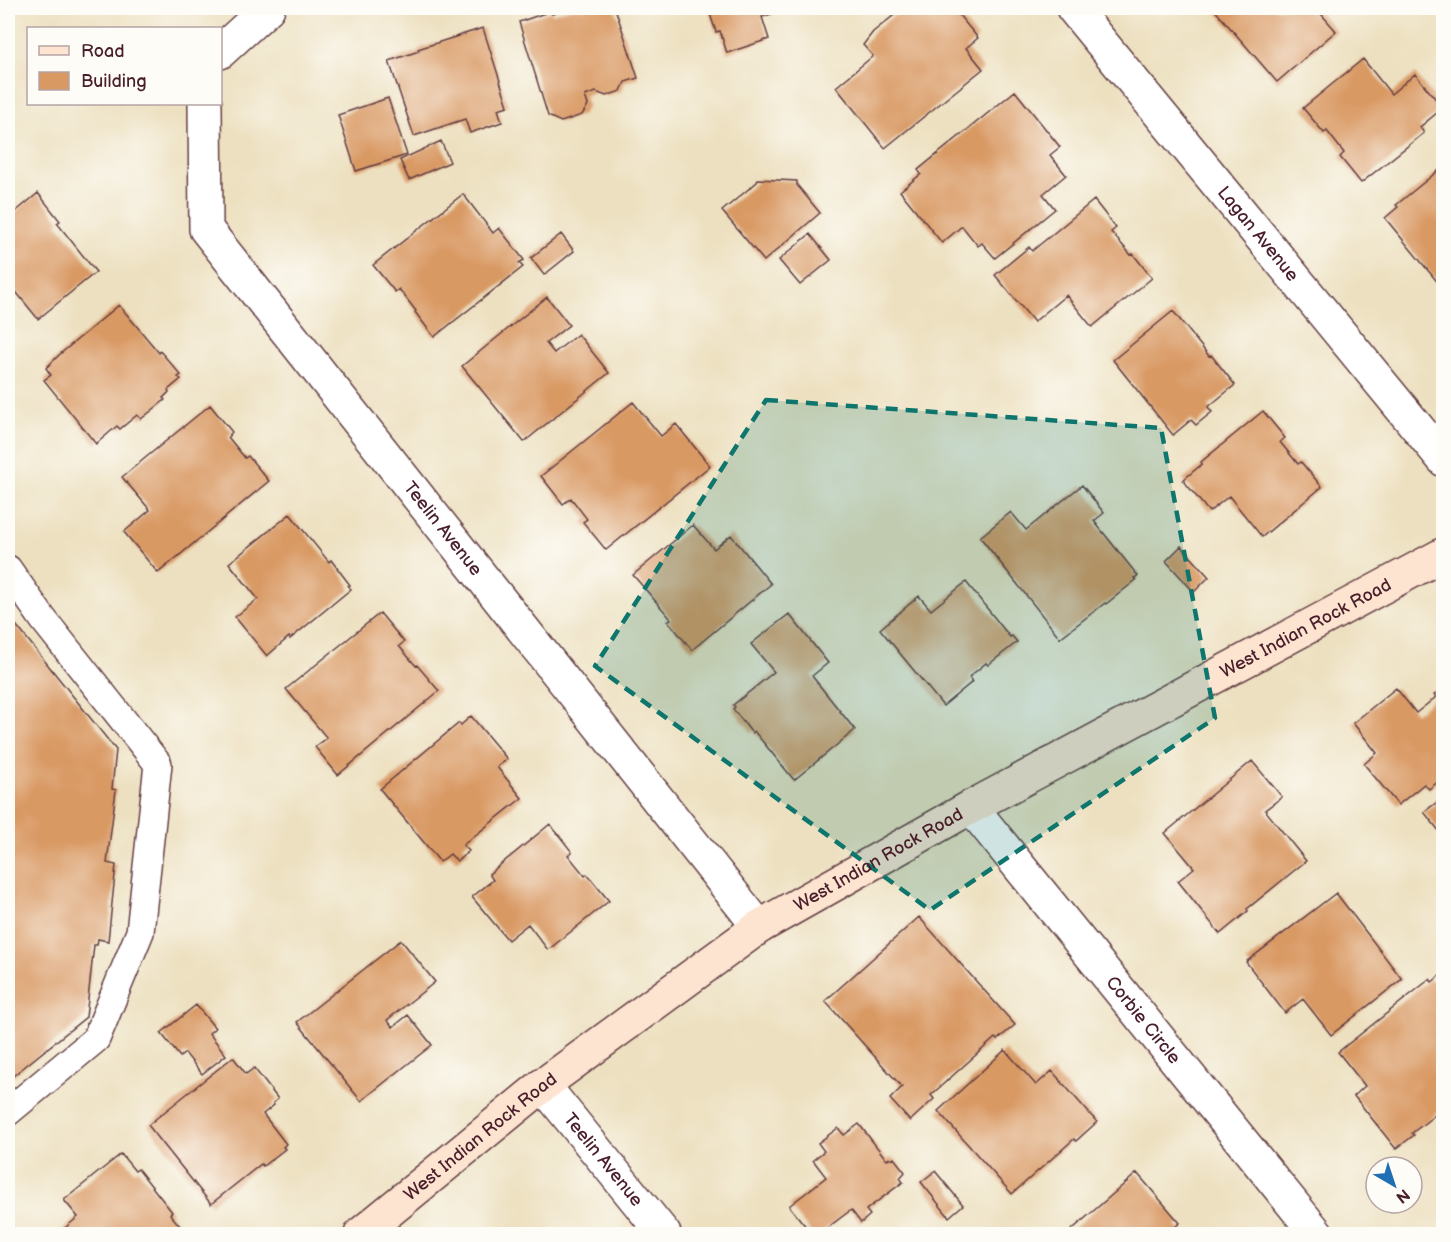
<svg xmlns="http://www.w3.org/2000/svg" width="1451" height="1242" font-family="'Balsamiq Sans',sans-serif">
<rect width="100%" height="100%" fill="#fdfcf7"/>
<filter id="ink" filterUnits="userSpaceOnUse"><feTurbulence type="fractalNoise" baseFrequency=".0167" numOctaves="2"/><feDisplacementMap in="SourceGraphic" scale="12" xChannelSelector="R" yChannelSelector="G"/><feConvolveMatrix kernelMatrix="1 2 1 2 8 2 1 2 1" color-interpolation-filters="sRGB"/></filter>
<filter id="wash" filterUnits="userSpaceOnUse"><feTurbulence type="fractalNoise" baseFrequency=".008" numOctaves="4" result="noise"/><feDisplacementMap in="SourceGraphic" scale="24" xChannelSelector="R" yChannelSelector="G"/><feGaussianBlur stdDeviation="1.35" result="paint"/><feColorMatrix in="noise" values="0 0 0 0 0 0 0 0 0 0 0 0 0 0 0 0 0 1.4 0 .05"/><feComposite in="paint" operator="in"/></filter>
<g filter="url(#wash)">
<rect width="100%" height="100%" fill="#ede0c0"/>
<g id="blocks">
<path fill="#d99963" d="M571,8H615L638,78L625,82L621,91L606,96L596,92L585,96L588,105L582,115L561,122L548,116L519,22L551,11L552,14Z
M708,8H789L762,17L769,39L727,53L720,31L716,32Z
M903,8H935L937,10L940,8H953L978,38L966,48L983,69L885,148L836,87L873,56L863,45L873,32Z
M1213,8H1316L1336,31L1277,82Z
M483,28L508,106L498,109L502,122L470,133L465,119L414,136L389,61L419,51L418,49Z
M1363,59L1391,94L1415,74L1443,108L1420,127L1424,133L1361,183L1340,157L1344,153L1327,131L1324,133L1303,108Z
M1015,91L1060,147L1050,155L1066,175L1043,194L1055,209L995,258L982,243L978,246L962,226L942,243L900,191L921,174L918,170Z
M388,98L407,155L356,171L338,115Z
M441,141L450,162L409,180L400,160Z
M1444,166V290L1385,218L1398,207L1396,205Z
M758,179L797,181V185L820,213L764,261L722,211L757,182Z
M38,193L60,221L57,223L96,272L38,319L8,282V218Z
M463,194L493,233L499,228L524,260L519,263L523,267L434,337L415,312L416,311L399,289L395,292L373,265Z
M1094,200L1116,228L1111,232L1131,255L1133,254L1152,278L1092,327L1066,295L1034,322L995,275L1029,247L1032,251Z
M561,234L574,251L544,275L531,258Z
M810,234L831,260L800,285L779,260Z
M547,297L569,325L546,343L554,353L578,334L609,373L524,442L462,366Z
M119,305L159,353L160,351L181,375L178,377L181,379L168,390L169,392L163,398L165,400L141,419L137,415L120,429L117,426L96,444L44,380L51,375L46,368L60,354Z
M1173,311L1209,356L1211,355L1235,385L1208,407L1212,412L1196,425L1191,420L1173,435L1113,360Z
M633,402L661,436L676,424L710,466L606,550L583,522L587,519L571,498L563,504L541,476Z
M210,405L232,432L228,437L245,458L248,456L269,481L158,573L124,532L150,510L122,477Z
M1263,411L1285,438L1280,442L1298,464L1301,462L1322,487L1262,537L1229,496L1209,512L1183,480L1202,464L1201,462Z
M1082,485L1104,513L1094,521L1138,576L1134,578L1136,580L1106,604L1105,603L1060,638L980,537L1011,512L1026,530Z
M290,514L329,562L331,560L350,585L348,586L351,589L290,639L289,637L267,656L235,617L258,599L229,563Z
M693,525L714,549L731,535L771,584L692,650L668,621L671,619L633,575Z
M1181,546L1209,577L1194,592L1166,561Z
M966,582L1010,637L1012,636L1017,642L988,665L986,663L969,677L972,682L943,706L880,629L919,596L931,610Z
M380,613L404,642L399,646L416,666L417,665L439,691L338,775L315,747L327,738L286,689Z
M789,614L828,663L812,676L855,730L794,780L754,731L752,733L733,709L735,707L733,705L774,672L751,644Z
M8,615L116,750L112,789L116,790L107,863L116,865L108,941L98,939L97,945H94L86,1017L8,1080Z
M1444,687V777L1429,789L1424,784L1398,805L1364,764L1377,753L1353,723L1396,688L1416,713L1436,697L1434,695Z
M471,716L507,759L497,767L522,798L463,845L469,851L457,861L450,854L440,862L380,789L459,723L461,725Z
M1252,761L1282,797L1265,810L1306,861L1247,909L1248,911L1220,934L1178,881L1194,868L1165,833Z
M1444,797V837L1424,812Z
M550,824L572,852L568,855L585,876L587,874L609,901L548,950L528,924L508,940L472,897L493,880L489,874Z
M1336,893L1402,979L1331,1035L1303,999L1285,1013L1246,962Z
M919,917L1015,1025L997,1040L995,1038L931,1095L934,1099L910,1121L890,1099L902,1087L825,1001Z
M401,940L435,982L387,1020L393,1027L408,1015L432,1045L361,1101L297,1022Z
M1444,973V1108L1412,1133L1414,1135L1396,1149L1354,1096L1365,1086L1338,1052L1430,979L1432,982Z
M196,1005L215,1028L209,1033L226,1055L202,1074L185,1053L180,1057L161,1033Z
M1005,1050L1036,1085L1052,1071L1097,1122L1076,1141L1074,1139L1012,1194L938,1111Z
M233,1057L246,1074L254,1068L278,1099L273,1103L274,1105L263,1114L286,1144L283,1147L285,1149L263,1166L261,1164L211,1204L148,1125Z
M859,1124L886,1159L894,1158L905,1172L900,1178L903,1182L866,1210L870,1215L861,1223L851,1210L819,1234H812L789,1206L826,1177L813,1160L824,1151L818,1143L838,1128L844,1135Z
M121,1154L135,1171L138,1169L172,1212L170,1214L185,1232L182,1234H60L59,1233L78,1217L64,1200Z
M935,1171L963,1205L949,1217L921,1182Z
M1137,1173L1180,1223L1176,1226L1184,1234H1067Z"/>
</g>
</g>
<g filter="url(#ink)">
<use href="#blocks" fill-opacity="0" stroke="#623c41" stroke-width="1.5"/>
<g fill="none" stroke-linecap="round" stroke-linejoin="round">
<g stroke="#623c41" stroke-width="30">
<path id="lane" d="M8,569L43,619L158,764L140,932L96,1039L8,1112"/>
</g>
<g stroke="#623c41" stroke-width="36">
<g id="street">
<path id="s1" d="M1073,8L1444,460"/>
<path d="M220,52L268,8"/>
<path id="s2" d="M205,104L206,229L759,927"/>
<path id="s3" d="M971,807L1317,1234"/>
<path id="s4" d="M543,1085L664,1234"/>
</g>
</g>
<g stroke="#623c41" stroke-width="36">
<g id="secondary">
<path id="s5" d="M361,1234L543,1085L759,927L971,807L1444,554"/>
</g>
</g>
<use href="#lane" stroke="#fff" stroke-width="27"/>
<use href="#street" stroke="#fff" stroke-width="33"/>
<use href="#secondary" stroke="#fde4d1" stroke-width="33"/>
</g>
</g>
<path fill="#0f766e" fill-opacity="0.2" stroke="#0f766e" stroke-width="4.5" stroke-dasharray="12 8" stroke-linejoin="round" d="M766,400L1161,428L1215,718L930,910L595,666Z"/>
<g text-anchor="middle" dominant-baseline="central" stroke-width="6" stroke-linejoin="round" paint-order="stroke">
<g font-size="18" fill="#4a1f2b" stroke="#fdfcf7">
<text stroke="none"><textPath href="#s1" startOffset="292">Lagan Avenue</textPath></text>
<text stroke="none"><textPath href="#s2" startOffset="507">Teelin Avenue</textPath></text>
<text stroke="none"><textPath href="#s5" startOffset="1126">West Indian Rock Road</textPath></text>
<text stroke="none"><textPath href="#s5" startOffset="640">West Indian Rock Road</textPath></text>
<text stroke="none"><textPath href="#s3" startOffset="274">Corbie Circle</textPath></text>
<text stroke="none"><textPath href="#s5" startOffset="154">West Indian Rock Road</textPath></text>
<text stroke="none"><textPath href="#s4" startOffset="96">Teelin Avenue</textPath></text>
</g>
</g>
<rect width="1451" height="1242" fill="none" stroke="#fdfcf7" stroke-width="30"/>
<rect x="27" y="27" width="195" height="78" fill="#fdfcf7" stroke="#b5a4a5" stroke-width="1.5"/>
<rect x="39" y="46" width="30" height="9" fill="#fde4d1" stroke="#b5a4a5" stroke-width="1.5"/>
<text x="81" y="57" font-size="18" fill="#4a1f2b">Road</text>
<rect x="39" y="72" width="30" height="18" fill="#d99963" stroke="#b5a4a5" stroke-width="1.5"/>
<text x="81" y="87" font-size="18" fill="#4a1f2b">Building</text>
<g transform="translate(1394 1185) rotate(141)"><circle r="28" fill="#fdfcf7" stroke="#b5a4a5" stroke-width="1.5"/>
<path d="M0-4.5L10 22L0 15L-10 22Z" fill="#1f6fb2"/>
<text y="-9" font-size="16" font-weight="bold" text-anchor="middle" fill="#4a1f2b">N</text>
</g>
</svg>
